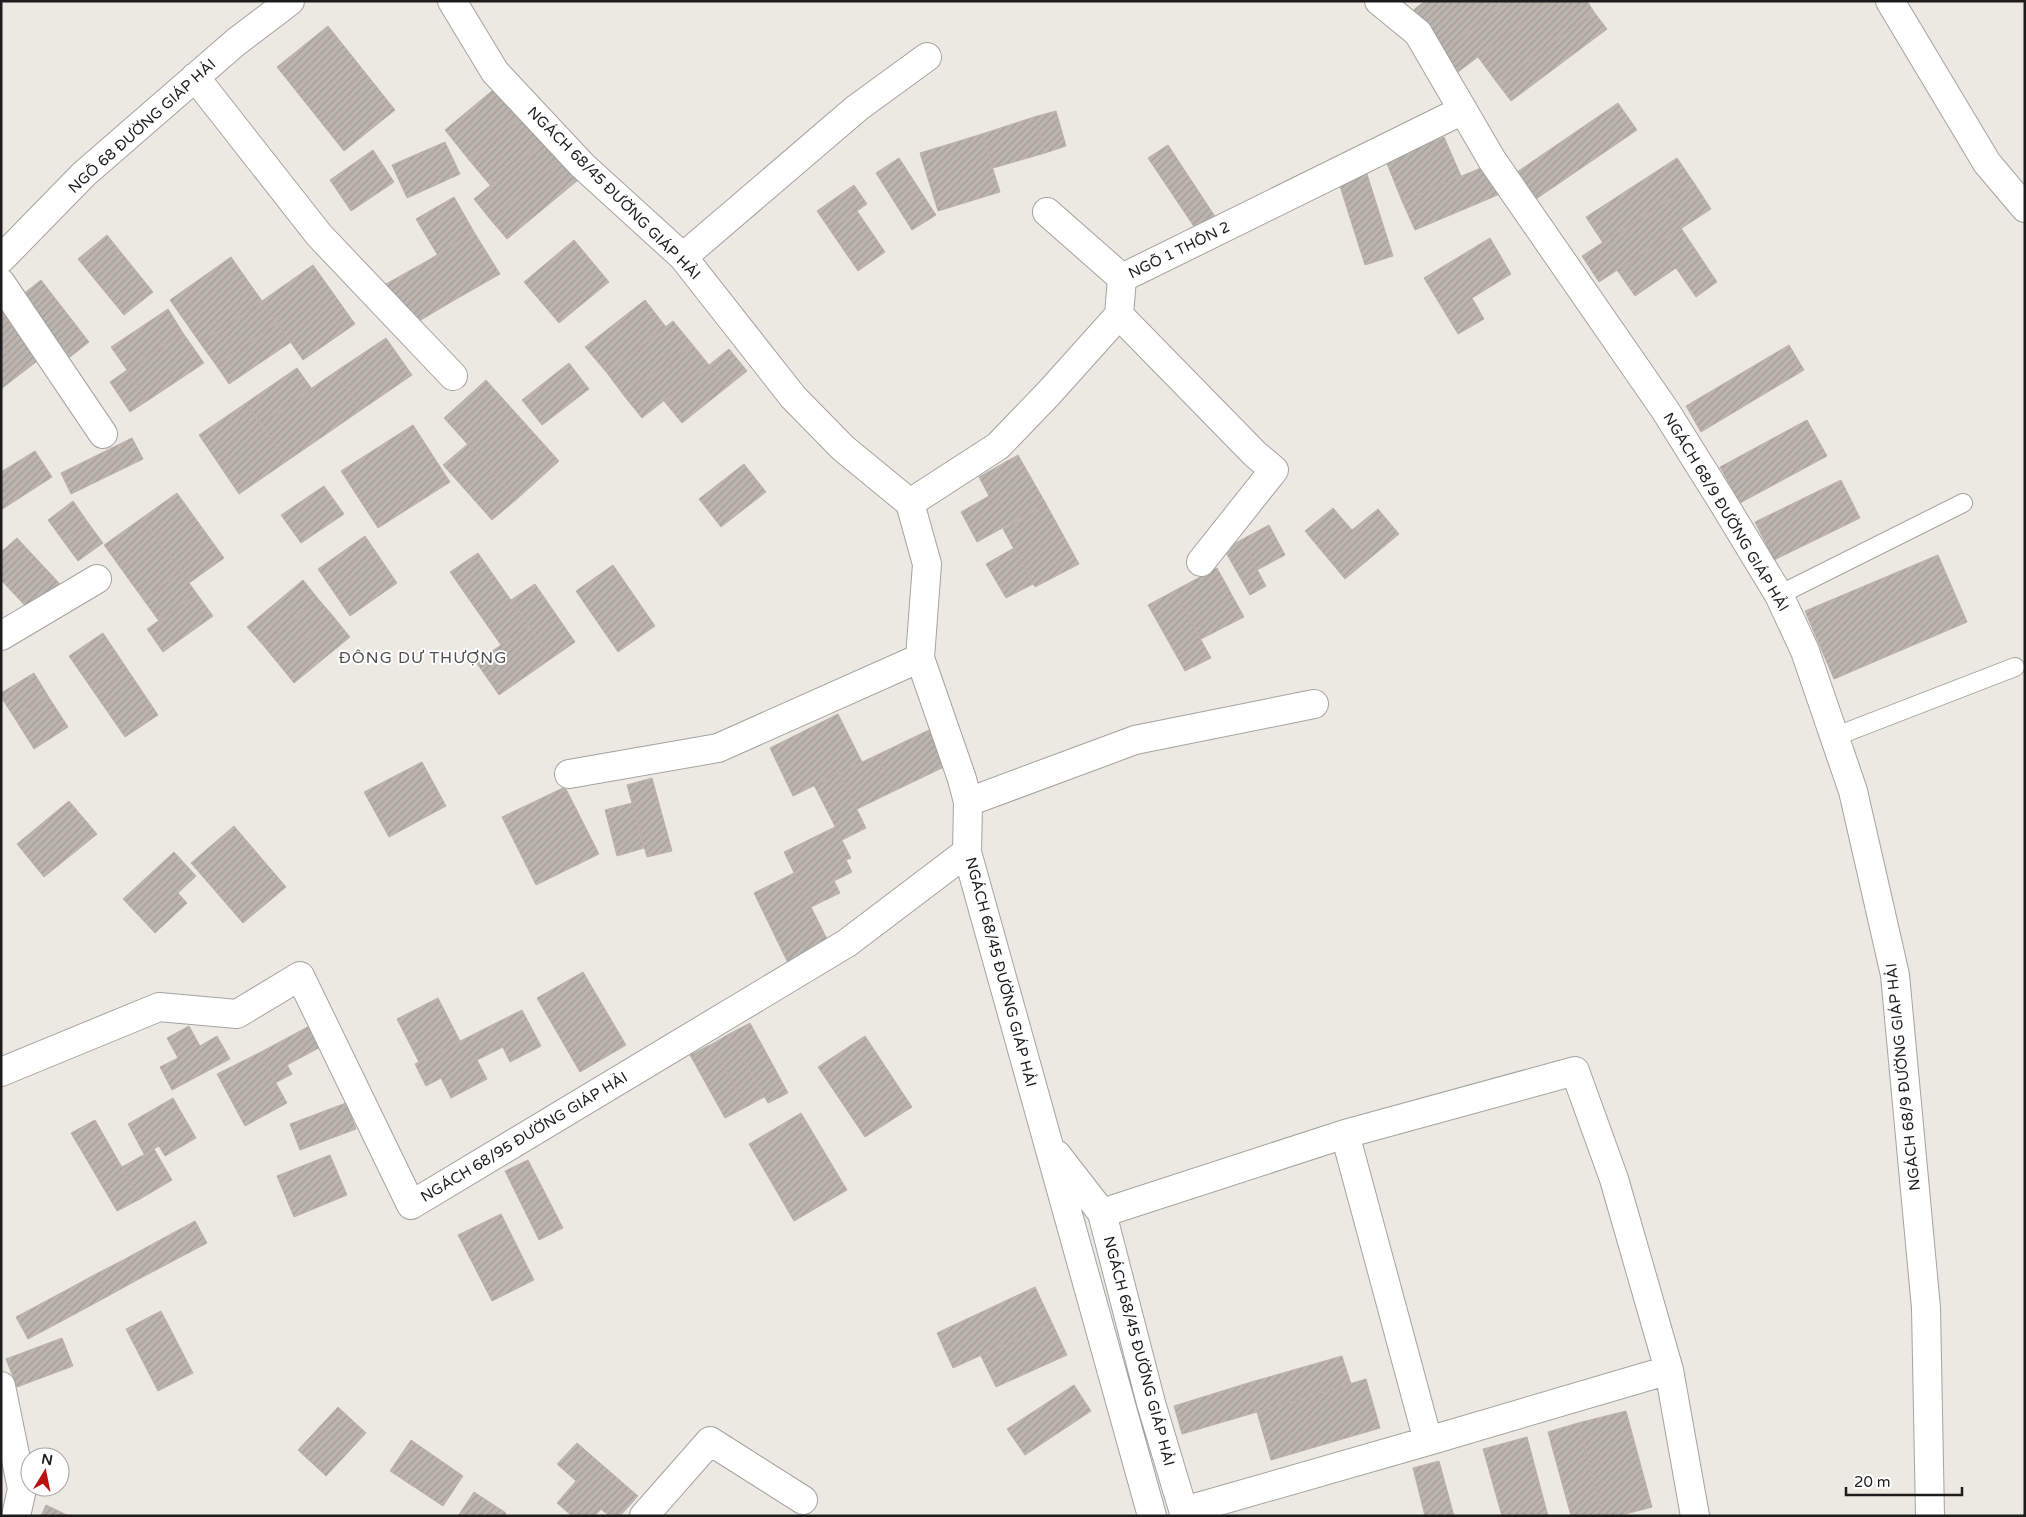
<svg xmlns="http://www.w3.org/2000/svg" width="2026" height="1517" font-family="'Varela Round',sans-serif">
<defs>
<pattern id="building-hatch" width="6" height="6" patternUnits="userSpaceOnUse" patternTransform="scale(1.25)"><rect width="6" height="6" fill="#bcb5af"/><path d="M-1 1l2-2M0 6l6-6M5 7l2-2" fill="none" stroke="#a19b96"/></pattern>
</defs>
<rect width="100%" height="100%" fill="#ece9e2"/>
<path fill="url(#building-hatch)" stroke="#bdb0a6" d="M1425,1H1509L1438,55L1407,15Z
M1509,1H1552L1454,75L1438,55Z
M1552,1H1587L1594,12L1498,84L1478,57Z
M1594,12L1607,29L1511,101L1498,84Z
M328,26L395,110L344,151L277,67Z
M499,85L524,115L469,160L445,130Z
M1618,103L1637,130L1536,199L1517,172Z
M1056,111L1066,146L1045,153L1034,117Z
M524,115L545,140L490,185L469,160Z
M1034,117L1045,153L993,168L982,134Z
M982,134L1000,192L938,211L920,153Z
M1444,137L1461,176L1402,201L1386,161Z
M545,140L561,160L490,219L474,199Z
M445,142L460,174L407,198L392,165Z
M1168,145L1216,218L1197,231L1148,158Z
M373,150L394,182L351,211L330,180Z
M899,158L936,215L912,230L876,173Z
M1677,158L1694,183L1603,243L1586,217Z
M561,160L578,180L507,239L490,219Z
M1488,165L1500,194L1415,230L1402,201Z
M1366,171L1393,256L1365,265L1338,180Z
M1694,183L1711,209L1599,282L1582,256Z
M854,185L867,204L830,230L817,211Z
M454,197L474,232L437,254L416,219Z
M857,211L885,252L858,271L830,230Z
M1681,228L1717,282L1696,297L1676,268L1635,296L1617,270Z
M474,232L500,274L451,302L427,261Z
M107,235L153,292L124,315L78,259Z
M1490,238L1511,274L1472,298L1484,319L1458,334L1424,278Z
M574,240L609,282L559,323L524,282Z
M231,257L262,301L200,343L170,300Z
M427,261L451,302L411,326L386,284Z
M313,265L355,324L303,360L262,301Z
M41,280L89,342L70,357L22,295Z
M645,300L666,327L607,373L585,347Z
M262,301L277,323L216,365L200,343Z
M1,306L41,358L23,372L1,345Z
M168,309L183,333L127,370L111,347Z
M673,321L692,344L625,397L607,373Z
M277,323L291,342L229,384L216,365Z
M183,333L204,363L147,401L127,370Z
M386,338L412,375L361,410L335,372Z
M692,344L709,365L642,418L625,397Z
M1,345L23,372L1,389Z
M1789,345L1804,370L1701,432L1686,406Z
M729,349L747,371L727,387L709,365Z
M569,363L589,389L542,425L522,400Z
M709,365L727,387L682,423L664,401Z
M297,368L312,389L260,424L246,403Z
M127,370L147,401L130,412L110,382Z
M335,372L361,410L287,461L260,424Z
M486,380L559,461L517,499L444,418Z
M246,403L287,461L239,494L199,435Z
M1807,420L1827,456L1740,503L1720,467Z
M413,425L450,482L378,528L341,471Z
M132,438L143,459L71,494L61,473Z
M468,444L517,499L492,520L443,465Z
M35,451L52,477L1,510V472Z
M1018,455L1046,504L977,542L961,512L989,496L979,477Z
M744,464L766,492L721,527L699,499Z
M1841,480L1860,518L1774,560L1755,522Z
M324,486L344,514L301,543L281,515Z
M177,493L224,558L189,583L142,518Z
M73,501L89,524L64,542L48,520Z
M1046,504L1079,564L1035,587L1003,529Z
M1333,508L1352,530L1378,509L1399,534L1345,579L1305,531Z
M142,518L181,572L143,599L104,545Z
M89,524L103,543L78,561L64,542Z
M1269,525L1285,555L1257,570L1241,540Z
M365,536L397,583L350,616L318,569Z
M17,538L60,584L31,612L1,580V552Z
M1241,540L1266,586L1250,595L1224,549Z
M1014,548L1033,584L1006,598L986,564Z
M478,553L529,626L501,645L450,572Z
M1938,555L1967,622L1834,679L1805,611Z
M613,565L655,626L618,652L576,591Z
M1217,568L1244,617L1201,639L1174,591Z
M181,572L197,594L159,621L143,599Z
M303,580L319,600L263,645L247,627Z
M535,584L575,642L552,658L511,600Z
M1174,591L1211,658L1185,671L1148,605Z
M197,594L213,616L163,652L147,629Z
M319,600L333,616L277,662L263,645Z
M333,616L350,637L294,683L277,662Z
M529,626L552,658L499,695L476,662Z
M103,633L158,715L125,737L69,656Z
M34,673L48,696L14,717L1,697V693Z
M48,696L68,727L34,749L14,717Z
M838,714L862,762L793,796L770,748Z
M929,730L946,766L894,791L877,755Z
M877,755L894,791L857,809L839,773Z
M422,762L446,806L389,837L364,792Z
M839,773L866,828L842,840L814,785Z
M652,778L672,851L647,857L627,785Z
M565,787L599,854L536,885L502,817Z
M69,801L97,834L44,877L17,844Z
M632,803L644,848L617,856L605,810Z
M234,826L286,887L243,923L191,863Z
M835,827L851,858L846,860L852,872L834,881L840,893L811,907L784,852Z
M174,852L196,876L178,893L187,903L155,933L123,899Z
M794,873L830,945L789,965L754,893Z
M583,972L626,1045L580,1072L537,998Z
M438,998L460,1041L419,1062L397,1019Z
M522,1010L541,1046L510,1062L492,1025Z
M315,1023L326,1044L287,1065L292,1074L275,1083L259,1053Z
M750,1023L788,1093L768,1103L729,1034Z
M492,1025L503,1047L477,1060L487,1079L451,1098L441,1078L426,1086L415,1064Z
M189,1026L200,1046L217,1036L230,1059L172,1090L160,1067L178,1058L167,1038Z
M729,1034L764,1097L746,1107L712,1044Z
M865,1036L912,1107L865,1137L818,1067Z
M712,1044L746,1107L725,1118L690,1055Z
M259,1053L287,1103L245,1126L217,1074Z
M173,1098L196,1138L165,1156L159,1146L144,1154L128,1124Z
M346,1103L356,1129L300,1150L290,1124Z
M801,1113L847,1190L794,1221L749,1144Z
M95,1120L140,1199L117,1211L71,1133Z
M154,1149L172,1180L140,1199L122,1167Z
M330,1155L347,1195L294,1217L277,1176Z
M528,1160L563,1228L539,1240L505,1171Z
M501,1214L534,1280L492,1301L458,1235Z
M195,1221L207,1243L137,1280L125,1259Z
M125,1259L137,1280L108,1296L96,1274Z
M96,1274L108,1296L73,1315L61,1293Z
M1035,1287L1052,1323L953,1368L937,1333Z
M61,1293L73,1315L28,1339L16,1317Z
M161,1311L193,1373L158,1391L126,1329Z
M1052,1323L1067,1355L996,1387L981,1356Z
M62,1338L73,1366L17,1387L6,1359Z
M1342,1356L1351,1384L1257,1412L1248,1383Z
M1366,1379L1380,1428L1271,1460L1257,1412Z
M1248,1383L1257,1412L1182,1434L1174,1406Z
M1074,1385L1091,1411L1025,1455L1007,1429Z
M338,1407L366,1433L326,1476L298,1450Z
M1626,1411L1652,1507L1618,1516H1603L1578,1423Z
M1578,1423L1603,1516H1571L1548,1432Z
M1527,1437L1548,1516H1502L1483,1449Z
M411,1440L463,1476L443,1506L390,1471Z
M577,1443L638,1496L620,1516H609L601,1509L595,1516H572L557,1503L576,1481L557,1464Z
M1439,1461L1454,1516H1425L1413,1468Z
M474,1492L506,1513L504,1516H458Z
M46,1505L69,1516H41Z"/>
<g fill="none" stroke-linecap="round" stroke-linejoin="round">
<g stroke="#a3a3a3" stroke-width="20">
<path id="lane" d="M1779,595L1963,503
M1834,737L2015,667"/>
</g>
<g stroke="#a3a3a3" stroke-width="30">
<path id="street" d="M452,1L495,72L583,166L683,257L793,397L843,448L910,503L927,564L920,658L962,779L968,802L967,852L1152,1516
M1379,1L1418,33L1492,160L1665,410L1722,501L1779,595L1805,651L1853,791L1895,975L1926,1308L1930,1516
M1890,1L1987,163L2025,208
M195,77L319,235L453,376
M1047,212L1122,278
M683,257L857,108L927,57
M1,259L84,174L236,42L290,1
M1,283L103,434
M910,503L998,446L1049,393L1119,315
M1201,562L1274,470L1255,454L1119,315L1122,278L1463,110
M1,636L97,579
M569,774L718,748L920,658
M968,802L1135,740L1314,704
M1,1072L159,1007L237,1014L300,976L411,1205L847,943L967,852
M1345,1134L1428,1441
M1057,1155L1102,1213L1151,1403L1185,1516
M1102,1213L1345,1134L1575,1071L1614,1179L1669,1370L1695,1516
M1,1386L22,1489L16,1516
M1184,1511L1428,1441L1669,1370
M644,1516L710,1441L803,1500"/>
</g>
<use href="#lane" stroke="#fff" stroke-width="18"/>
<use href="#street" stroke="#fff" stroke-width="28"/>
</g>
<g text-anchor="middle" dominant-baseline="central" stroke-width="4" stroke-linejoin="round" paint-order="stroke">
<g font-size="15" fill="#1c1c1c" stroke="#fff">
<text transform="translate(142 126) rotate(-42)">NGÕ 68 ĐƯỜNG GIÁP HẢI</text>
<text transform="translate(614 193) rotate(45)">NGÁCH 68/45 ĐƯỜNG GIÁP HẢI</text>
<text transform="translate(1179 250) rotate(-26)">NGÕ 1 THÔN 2</text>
<text transform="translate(1726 512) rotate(59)">NGÁCH 68/9 ĐƯỜNG GIÁP HẢI</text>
<text transform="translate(1001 972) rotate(75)">NGÁCH 68/45 ĐƯỜNG GIÁP HẢI</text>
<text transform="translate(1903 1077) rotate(-96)">NGÁCH 68/9 ĐƯỜNG GIÁP HẢI</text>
<text transform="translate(524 1137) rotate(-31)">NGÁCH 68/95 ĐƯỜNG GIÁP HẢI</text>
<text transform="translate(1139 1351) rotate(75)">NGÁCH 68/45 ĐƯỜNG GIÁP HẢI</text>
</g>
<g font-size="16" letter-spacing="1" fill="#4f4f4f" stroke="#fff">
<text x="423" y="658">ĐÔNG DƯ THƯỢNG</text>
</g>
</g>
<rect width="2026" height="1517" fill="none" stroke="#1c1c1c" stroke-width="5"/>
<g transform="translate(45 1472) rotate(10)"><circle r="24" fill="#ffffff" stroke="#a4a4a4"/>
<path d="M0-4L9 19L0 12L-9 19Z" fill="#b9110f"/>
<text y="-8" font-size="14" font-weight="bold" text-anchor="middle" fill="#1c1c1c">N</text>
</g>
<path d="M1846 1487v8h116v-8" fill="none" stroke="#1c1c1c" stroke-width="2.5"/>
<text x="1854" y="1487" font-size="15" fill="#1c1c1c" stroke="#ffffff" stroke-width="4" paint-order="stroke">20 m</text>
</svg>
